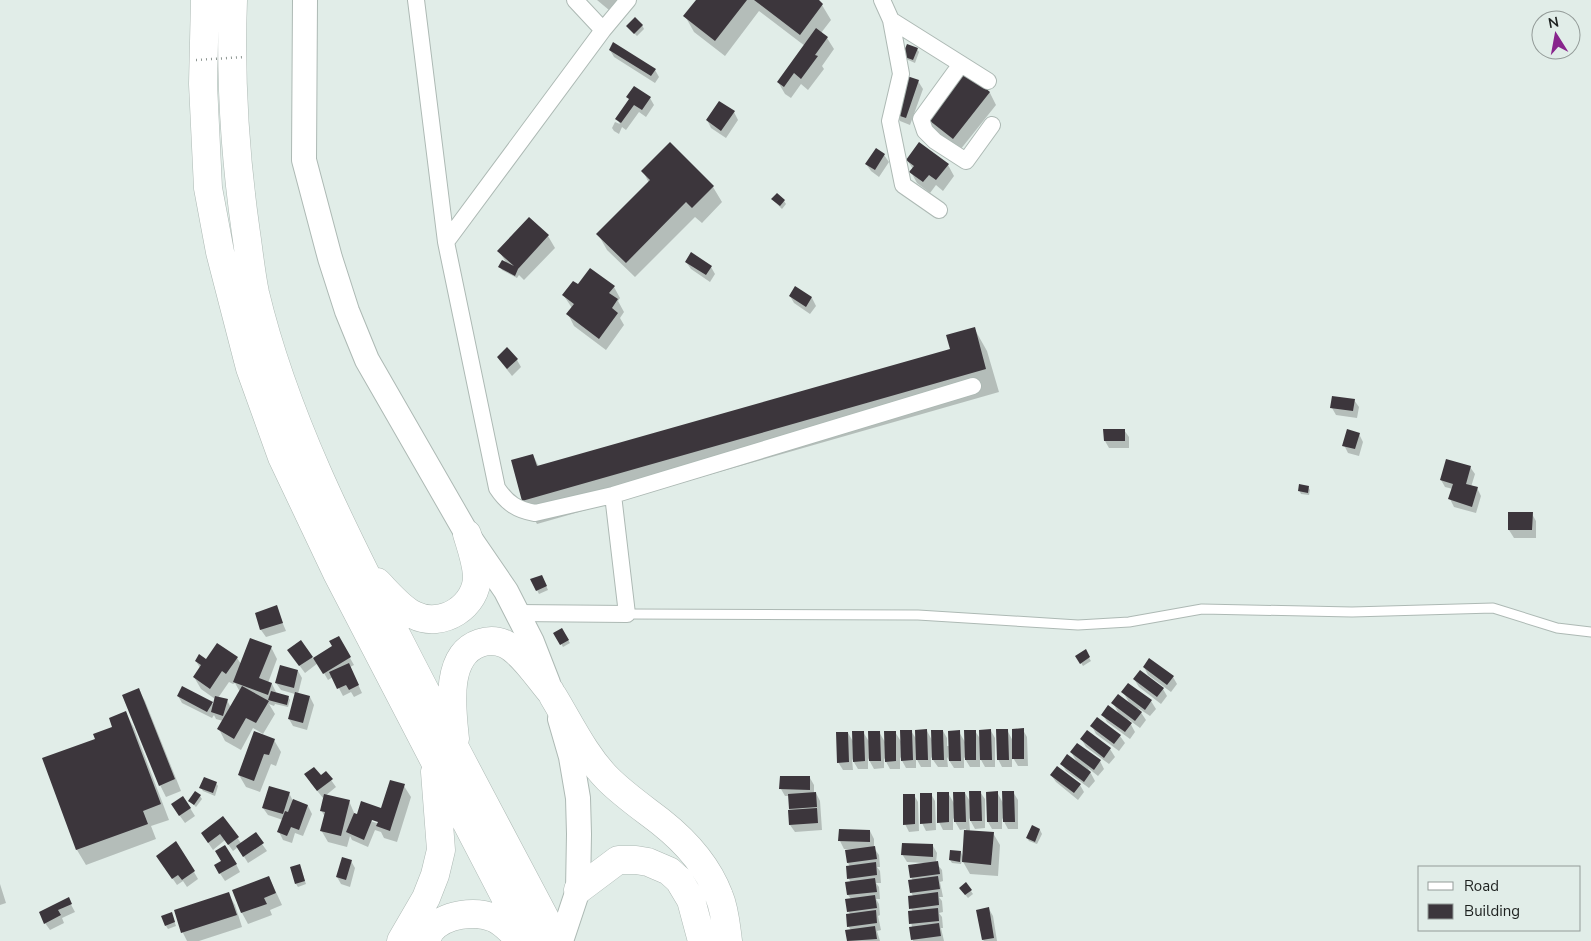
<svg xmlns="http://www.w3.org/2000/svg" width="1591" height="941" font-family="'Nunito Sans',sans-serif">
<rect width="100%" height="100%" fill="#e1ede8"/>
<path fill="#0003" fill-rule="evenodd" d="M597,0H617L609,10Z
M697,0H816L822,5L831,20L821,33L827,38L834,49L822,66L824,69L808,90L801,84L791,98L785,94L778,82L805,46L759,11L725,56L694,32L685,16Z
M642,25L644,29L637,36L630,29Z
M917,49L919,52L915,63L906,59L904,56Z
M610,50L655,70L659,77L655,83L614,57Z
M963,72L990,93L996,105L960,150L934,129L927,117Z
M918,81L923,89L910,125L900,121L896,114Z
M650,98L654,105L646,117L639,112L626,130L622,127L619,134L614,131L612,128L615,122L620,124L617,119L630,100Z
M734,112L738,120L726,138L711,128L707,120Z
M670,144L713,187L722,202L702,223L695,217L635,277L607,250L598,234L649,183L643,171Z
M884,155L889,162L879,177L871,171L866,164Z
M907,160L948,165L954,176L943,191L936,185L930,193L917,183L911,172L913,169Z
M773,200L784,201L786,204L782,209Z
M529,219L548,236L555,248L524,280L519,275L517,278L502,270L500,267L507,264L499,251Z
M686,262L711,267L715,274L710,282L691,269Z
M578,286L614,287L620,298L618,301L624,312L620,318L624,325L606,350L574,326L568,314L572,308L564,296Z
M796,288L812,298L816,306L810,314L794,303L790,296Z
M974,328L987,351L999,392L537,524L524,501L533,455L539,467L951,350Z
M498,358L517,360L521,367L512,376Z
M1354,400L1359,407L1357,418L1336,415L1332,408Z
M1124,430L1129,437V448H1109L1105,441Z
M1359,434L1363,442L1359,456L1348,453L1344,445Z
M1470,467L1475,474L1471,487L1477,488L1481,496L1476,513L1454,507L1450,499L1453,489L1445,487L1441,480Z
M1308,487L1310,490L1309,495L1301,494L1299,490Z
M1509,513L1532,514L1536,521V538H1514L1509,530Z
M543,579L548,590L539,594L532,580Z
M276,607L286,631L266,637L261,630L256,613Z
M562,630L570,643L563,647L555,633Z
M338,637L354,665L350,667L362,693L354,697L351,692L343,696L333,677L328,680L318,663L305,673L293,657L300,642L313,659L334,647Z
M271,647L277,659L268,683L272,684L277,694L288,697L290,700L288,707L275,704L274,706L269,704L275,714L263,734L253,728L241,750L225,741L219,729L223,721L216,719L214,715L212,718L182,703L178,696L212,703L214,706L215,699L201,689L194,677L200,668L196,661L237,658L241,664ZM229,682L233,684L235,683L240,692L231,708L227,700L218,698Z
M1085,651L1091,661L1083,666L1077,657Z
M1144,667L1173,677L1177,684L1171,692L1148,675Z
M298,671L302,678L298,694L310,697L314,705L307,730L293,726L289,719L295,694L281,690L276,683Z
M1134,679L1163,689L1167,696L1161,704L1139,687Z
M1128,684L1151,701L1156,709L1150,716L1138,708L1146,720L1140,728L1128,719L1135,732L1130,739L1107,722L1103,715L1120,716L1113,703L1130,704L1123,692Z
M138,689L145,701L181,791L166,797L160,785Z
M126,713L134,728L169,820L151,826L156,839L86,865L77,850L44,759L96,740L114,727Z
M1092,726L1120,736L1125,743L1119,751L1096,734Z
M1007,730L1013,741L1023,730L1027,737L1028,766H1018L1012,756V767H1002L998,759Z
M911,731L917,740L927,731L933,742L943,731L947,738V746H950L959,732L965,742L975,731L981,740L991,731L995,738V767H985L980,758V767H970L964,757V768H954L947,757L948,767H938L931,757V767H921L916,758V768H906L900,757V769H890L884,758V768L874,769L868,758V769H858L852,759L853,770H843L838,762L848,733L854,743L863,732L870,743L879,732L885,742L895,732L902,743Z
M1088,732L1110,749L1115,757L1109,764L1086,747L1082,740Z
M274,740L281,752L276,766L271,764L260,792L246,787L239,775Z
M1071,752L1100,761L1104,769L1098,776L1088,768L1095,781L1089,788L1066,771L1062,764H1078Z
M1051,775L1080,785L1084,792L1078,800L1056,782Z
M320,777L331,780L336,787L325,796L349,801L355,815L381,809L404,786L411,797L397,842L384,838L381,832L375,830L368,847L352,840L350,836L347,847L328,842L321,830L325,817L321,810L325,796L323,798L310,782ZM363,816L384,822L383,825L367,820Z
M810,778L814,785V793H816L820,801L822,830L795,832L790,825L789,796H785L781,789Z
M216,783L218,786L215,796L203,791L201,788Z
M980,792L985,799V828L975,829L969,818L970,831L993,833L1000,845L998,876L970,874L962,860L961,864L952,863L950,860L961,852L963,857L966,829L960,830L953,818V830H943L939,822L948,793L955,805L965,793L971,803Z
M997,792L1003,803L1013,792L1018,800V829H1008L1002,818V829H992L988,822Z
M289,793L293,801L308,806L312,814L303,836L295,833L292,843L283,840L279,832L283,820L268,815L263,808Z
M931,794L935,801L936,830L926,831L922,823Z
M914,795L918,802L919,831L909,832L905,824Z
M200,796L202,799L196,807L190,801Z
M190,808L195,816L185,823L177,812Z
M223,818L241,843L262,844L267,851L248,863L238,847L233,851L225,840L213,850L207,841Z
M1032,827L1040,830L1042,834L1037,844L1029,841L1027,838Z
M870,831L874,839V848L879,855L880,867H877L880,871L881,883H876L879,887L880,899H876L879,904L880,915L878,916L881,930L877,931L880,941H848L847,931L851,930L848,926L850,914L848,911L851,899L848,895L851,883L849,879L850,867L848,863L852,849H844L840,841Z
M933,846L937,853L936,863L942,870L943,881L940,882L943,897H939L942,901L943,912L939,913L942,917L943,928H941L944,941H913L912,927L909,912H913L911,908L913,896L911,892L913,881L911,877L924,863L907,862L902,854Z
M222,861L236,864L240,872L225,881L215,866Z
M351,861L355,868L350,887L341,884L337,877Z
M162,863L194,872L198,879L187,887L183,881L177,885Z
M301,869L306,884L298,887L296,884Z
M269,877L282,905L270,910L272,915L248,924L242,913L233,891Z
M0,884L6,903L0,905Z
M966,884L973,894L968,898L962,891Z
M228,893L235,905L242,927L199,941H187L183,933L175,911Z
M68,899L75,912L62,918L64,923L50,930L45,923Z
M989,909L993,916L997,941H984L983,940Z
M173,917L176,926L168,929L166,926Z"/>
<path fill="#3c363c" d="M696,0H747L715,41L683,16Z
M754,0H819L823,4L800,35Z
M635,17L643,25L634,34L626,26Z
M816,28L828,37L815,55L818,56L801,79L794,73L784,87L777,82Z
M613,42L656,69L651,76L609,50Z
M907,44L918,48L913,60L902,56Z
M963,70L990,92L953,139L925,117Z
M907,76L919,80L906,118L894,114Z
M634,86L651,97L642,110L634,105L621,123L615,119L629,99L626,97Z
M719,101L735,111L721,131L706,120Z
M670,142L714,186L692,208L686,202L626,263L596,234L650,180L641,171Z
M919,142L949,164L936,180L929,175L923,182L909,172L914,166L906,160Z
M876,148L885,154L875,170L865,164Z
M777,193L785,200L780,206L771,199Z
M529,217L549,235L518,269L515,276L498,267L502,260L514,266L497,251Z
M691,252L712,266L706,275L685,262Z
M590,268L615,286L609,293L618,299L612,308L618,313L599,339L566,314L574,304L562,295L573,281L578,284Z
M795,286L812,297L806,307L789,296Z
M975,327L986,369L522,501L511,460L533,454L537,466L950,349L946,335Z
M507,347L518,359L507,369L497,357Z
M1332,396L1355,399L1353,411L1330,408Z
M1103,429H1125V441H1104Z
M1347,429L1360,433L1355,449L1342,446Z
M1446,459L1471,466L1466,484L1478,487L1472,507L1448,499L1453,484L1440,480Z
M1299,484L1309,486L1308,493L1298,491Z
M1508,512H1533L1532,530H1508Z
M542,575L547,586L536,591L530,579Z
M277,605L283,623L260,630L255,613Z
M562,628L569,640L560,645L553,633Z
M339,636L351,657L323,674L313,658L332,646L329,641Z
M250,638L272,646L259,678L272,683L268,695L233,682Z
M301,640L313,657L299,666L287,650Z
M217,643L238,657L226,674L222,671L210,689L193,677L201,665L195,661L199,654L206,659Z
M1086,649L1090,657L1080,664L1075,656Z
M1149,658L1174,676L1167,685L1143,667Z
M349,663L359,685L349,690L346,685L337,689L329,672Z
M280,665L298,670L294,688L275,683Z
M1140,670L1164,688L1157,697L1133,679Z
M1128,683L1152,700L1145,710L1121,692Z
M182,686L213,702L207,712L177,696Z
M242,686L269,701L256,723L246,718L234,739L217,729Z
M139,688L175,779L159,786L122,695Z
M271,691L289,696L287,705L268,700Z
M295,692L310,696L303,723L288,719Z
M1118,694L1142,712L1135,721L1111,703Z
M215,696L228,699L223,716L211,712Z
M1108,705L1132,723L1125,732L1101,715Z
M126,711L161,804L143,811L148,824L76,850L42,758L95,739L93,734L112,727L109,718Z
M1097,717L1121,735L1114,744L1090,726Z
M1024,728V759H1012V729Z
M927,729L928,760H916L915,730Z
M991,729L992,760H980L979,730Z
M996,729H1008L1009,760H997Z
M900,730H912L913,760L901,761Z
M931,730H943L944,760H932Z
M960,730L961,761H949L948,731Z
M964,730H976V760H965Z
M1087,730L1111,748L1104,758L1080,739Z
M254,731L275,739L269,755L264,754L254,781L238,775Z
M852,731H864L865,761L853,762Z
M868,731H880L881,761H869Z
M884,731H896V761L885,762Z
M836,732H848L849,762L837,763Z
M1077,743L1101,760L1094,770L1070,752Z
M1067,754L1091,772L1084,782L1060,764Z
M1057,766L1081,784L1074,793L1050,775Z
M314,767L321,775L326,771L333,779L317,791L304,774Z
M780,776H810V790L779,789Z
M204,777L217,782L213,793L199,788Z
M390,780L405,784L390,831L376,826L378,822L372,820L364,840L346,832L354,813L357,814L361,801L381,808Z
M269,786L290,792L283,814L262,808Z
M195,791L201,795L194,805L188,801Z
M969,791H981L982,821H970Z
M998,791V822H987L986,792Z
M1002,791H1014L1015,822H1003Z
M816,792L817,807L789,809L788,794Z
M937,792H949V822L937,823Z
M953,792H965L966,822H954Z
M920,793H932V823L920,824Z
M324,794L350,800L341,836L320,831L325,812L320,811Z
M903,794H915V824L903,825Z
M183,796L191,808L179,816L171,804Z
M293,799L308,805L299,830L291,827L287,836L277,832L285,811L288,812Z
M817,808L818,823L789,825L788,810Z
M223,816L239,837L228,845L220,834L208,843L201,833Z
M1032,825L1040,829L1035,842L1026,838Z
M839,829L870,830V842L838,841Z
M964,830L994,832L991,865L962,862Z
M256,832L264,843L243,857L236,846Z
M176,841L195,871L182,880L178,875L172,879L156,856Z
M902,843L933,844V857L901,855Z
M225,845L237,864L219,874L214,865L221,861L215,851Z
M875,846L877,859L847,863L845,850Z
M950,850L961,851L960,862L949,860Z
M342,857L352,860L346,880L336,877Z
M938,861L940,874L910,878L908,865Z
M876,862L877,875L847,879L846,866Z
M300,864L305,881L295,884L290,867Z
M269,876L276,893L264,898L267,904L241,913L232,890Z
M938,876L940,889L910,893L908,880Z
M875,878L877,892L847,895L845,882Z
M966,882L972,890L965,895L959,888Z
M229,892L237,915L181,933L174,910Z
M938,892L939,905L909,909L908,896Z
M875,895L877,908L847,912L845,899Z
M69,897L72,904L58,910L61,915L44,924L39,912Z
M989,907L994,938L982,940L976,910Z
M938,908L939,921L909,924L908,911Z
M876,910L877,923L847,927L846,914Z
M172,912L175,922L165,926L161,916Z
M939,923L941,936L911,940L909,927Z
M875,926L877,939L847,941L845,930Z"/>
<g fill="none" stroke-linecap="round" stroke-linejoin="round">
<g stroke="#adb9b4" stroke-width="11">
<path id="lane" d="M627,614L918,615L1078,625L1129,622L1202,609L1352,612L1493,608L1557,628L1591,632"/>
</g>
<g stroke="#adb9b4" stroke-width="18">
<path id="street" d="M416,0L446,242L497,488C507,503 517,510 535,513L613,495L973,386
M575,0L603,30
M882,0L891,20L901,74L890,121L903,185L939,210
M891,20L988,81
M961,64L921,119L925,131L935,141L966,161L992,125
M446,242L603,30L628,0
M517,613L627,614L613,495"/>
</g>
<g stroke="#adb9b4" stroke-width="26">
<path id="secondary" d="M305,0L304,160L330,258L347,311L367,360L467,534L506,591L532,642L548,683
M560,719L571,757L578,798L579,834L578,890L561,941"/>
</g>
<g stroke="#adb9b4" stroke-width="29">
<path id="highway" d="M205,0L203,84L208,188L220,252L250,368L282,457L337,573L528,941
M233,0C230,78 235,156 246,233C249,253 251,274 255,293C284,415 344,533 401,644C452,744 505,842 557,941
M377,582C387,592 401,609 414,615C442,629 478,606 477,575C476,561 471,547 467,534
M553,696C570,724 585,756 608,779C624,795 643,808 661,822C685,841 708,867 719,896C725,910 726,926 728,941
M455,739C452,710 444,655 480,643C489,640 496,640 505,644C522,652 538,677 550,691
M578,890L618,860H636L648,862L669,871L679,880L691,900L702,941
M401,941L426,898L435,875L441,850L435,772
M425,941C427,938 429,933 431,930C445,914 475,910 494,918C505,923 513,933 521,941"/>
</g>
<use href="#lane" stroke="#fff" stroke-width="9"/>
<use href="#street" stroke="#fff" stroke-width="16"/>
<use href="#secondary" stroke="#fff" stroke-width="24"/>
<use href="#highway" stroke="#fff" stroke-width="28"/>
<path stroke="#8d9692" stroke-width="2.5" stroke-dasharray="1 4" stroke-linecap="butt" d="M196,60L244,57"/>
</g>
<rect x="1418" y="866" width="162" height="65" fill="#e1ede8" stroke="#939b98"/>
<rect x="1428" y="882" width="25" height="8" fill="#ffffff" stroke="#939b98"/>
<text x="1464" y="891" font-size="15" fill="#1d211f">Road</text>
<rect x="1428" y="904" width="25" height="15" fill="#3c363c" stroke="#939b98"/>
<text x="1464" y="916" font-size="15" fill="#1d211f">Building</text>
<g transform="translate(1556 35) rotate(349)"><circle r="24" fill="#e1ede8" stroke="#939b98"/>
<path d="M0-4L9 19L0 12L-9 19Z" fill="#88248c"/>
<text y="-8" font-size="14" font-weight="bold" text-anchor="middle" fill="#1d211f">N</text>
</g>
</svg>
